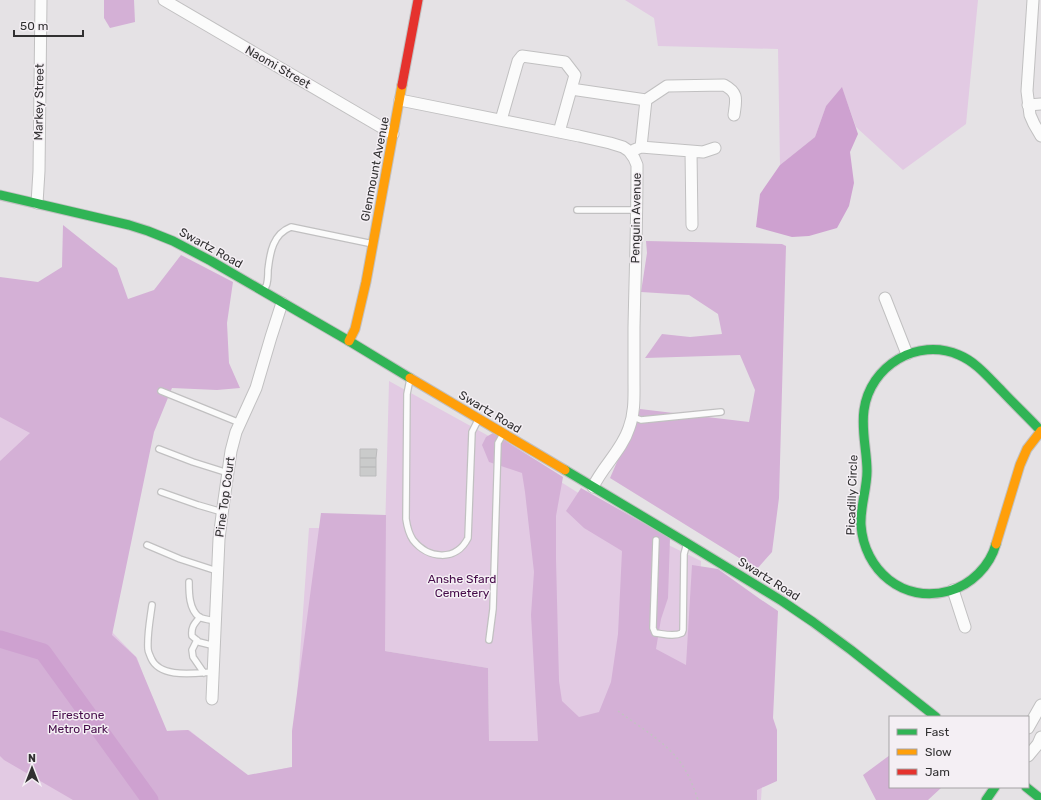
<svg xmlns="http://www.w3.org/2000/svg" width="1041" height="800" font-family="Rubik,sans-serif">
<rect width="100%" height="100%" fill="#e5e2e5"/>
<path fill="#e2cae3" d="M625,0H978L966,124L903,170L856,127L842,88L826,106L815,137L780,165L778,49L658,46L654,18Z
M0,294L112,632L137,658L164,731L189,730L247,776L292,767L309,528H379V657L486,745L538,741H489L488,668L385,651V534L389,381L534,461L537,467L639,531L634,662L697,685L773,614L761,800H0Z
M642,532L701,561L696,681L638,657Z"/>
<path fill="#d4b0d6" d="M104,0H134L135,22L110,28L104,18Z
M63,225L117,268L128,299L154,290L181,255L233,282L227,323L229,363L240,388L217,390L172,388L154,432L112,635L136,657L167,731L188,730L248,775L292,767V731L321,513L386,515L385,651L488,668L489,741H538L531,615L534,572L525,492L522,473L489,462L482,445L486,437L493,433L563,477L556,516V559L559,681L562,701L579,717L599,712L611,682L618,634L622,551L584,528L566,511L581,488L670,538L668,598L661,619L656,649L686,665L692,565L718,569L760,599L778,611L773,718L777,730V781L757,790V800H73L4,760L0,756V461L30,433L0,417V277L38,282L62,267Z
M646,241L782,244L786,246L779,498L772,552L757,569L610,478L640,409L749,422L755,390L740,355L645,358L662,334L690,337L722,334L718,314L689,295L641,292L647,253Z
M890,755V787H941V788L928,800H876L863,775Z"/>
<path fill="#cea1d0" d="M842,87L858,134L850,152L854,183L849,206L837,228L809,236L792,237L756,227L760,194L780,165L815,137L826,106Z"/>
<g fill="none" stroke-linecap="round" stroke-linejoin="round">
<path stroke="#cea1d0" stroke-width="17" d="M0,639L43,652L150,800"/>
</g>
<path fill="#cacbcb" stroke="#bbbbbc" d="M360,449H377L376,458H360Z
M360,458H376V467H360Z
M360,467H376V476H360Z"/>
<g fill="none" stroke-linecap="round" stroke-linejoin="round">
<g stroke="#c1c0c1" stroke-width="8">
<path id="lane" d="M577,210H637
M263,291C264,289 267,286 267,283C268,279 268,274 268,270C270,252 273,234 291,227L373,244
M410,379L407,394L406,519C407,526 409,534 413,540C428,559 456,562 468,538L472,432L478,420
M161,391L240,423
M633,417L641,420L721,412
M159,449L193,462L228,473
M161,492L198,505L222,512
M656,540L653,628L655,633C664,634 674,637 682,633L683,630L684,554L687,543
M147,545L180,559L217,571
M189,582C189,593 189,609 199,617C203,619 210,620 215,621
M152,605C150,620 147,635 148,649C148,652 150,655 151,658C160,679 195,673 214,672
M200,617C194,624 191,627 192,636L199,642L215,646
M197,640L192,650L193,657L204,673
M489,640L493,609L498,443L503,434"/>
</g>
<g stroke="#c1c0c1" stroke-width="13">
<path id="street" d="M164,0L393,134
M1033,0L1027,91L1030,115L1034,124L1041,136
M571,89L646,100L667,86L724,85C739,93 736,100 734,115
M400,100L579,136L610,143L623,147L629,151L634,158L637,165V171C637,223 635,276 634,328C634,346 634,363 634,380C634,396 635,412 629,428C622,450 603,466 593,487
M1028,105L1041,104
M501,120L518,61L522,56L565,62L575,75L559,132
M641,147L703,152L715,148
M634,150L641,147L646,100
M691,151L692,225
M37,203L39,171L41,0
M885,298L907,354
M953,590L965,627
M212,699L219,539L223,507L231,451L236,432L256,388L271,337L282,303
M1028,728L1041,705
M1028,756L1038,744L1041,737"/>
</g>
<g stroke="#c1c0c1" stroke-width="11">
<path id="fast" d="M0,195L129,225L148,231L173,241L211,261L349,341L410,378
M565,470L682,540L782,601L813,622L851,650L936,717
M996,544C990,566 971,585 949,591C903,604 864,570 861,525C860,507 867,489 867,471C867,451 861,431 864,410C870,366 917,337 959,355C976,362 988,377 1001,390C1014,404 1028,417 1041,431
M1026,787L1041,799
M986,800L995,787"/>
</g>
<g stroke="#c1c0c1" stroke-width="11">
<path id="slow" d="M349,341L355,329L366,282L402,85
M410,378L565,470
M996,544L1020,465L1027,449L1041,431"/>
</g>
<g stroke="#c1c0c1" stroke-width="11">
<path id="jam" d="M402,85L418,0"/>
</g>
<path stroke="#c3c2c3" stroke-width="1.5" stroke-dasharray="2 3" stroke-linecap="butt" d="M618,711C638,726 661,739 677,758C687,770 693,785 698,800"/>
<use href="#lane" stroke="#fbfbfb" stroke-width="5.5"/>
<use href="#street" stroke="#fbfbfb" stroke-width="11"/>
<use href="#fast" stroke="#30b455" stroke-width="9"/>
<use href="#slow" stroke="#ff9f0a" stroke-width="9"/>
<use href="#jam" stroke="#e5322d" stroke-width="9"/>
</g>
<g text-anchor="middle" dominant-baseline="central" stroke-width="3" stroke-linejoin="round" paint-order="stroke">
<g font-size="12" fill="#313031" stroke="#f4eff4">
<text transform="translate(278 67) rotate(30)">Naomi Street</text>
<text transform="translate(39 102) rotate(-89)">Markey Street</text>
<text transform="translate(375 169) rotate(-79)">Glenmount Avenue</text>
<text transform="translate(636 218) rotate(-89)">Penguin Avenue</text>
<text transform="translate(211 248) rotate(29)">Swartz Road</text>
<text transform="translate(490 412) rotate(31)">Swartz Road</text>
<text transform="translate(852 495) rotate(-88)">Picadilly Circle</text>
<text transform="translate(225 497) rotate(-82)">Pine Top Court</text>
<text transform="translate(769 579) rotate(32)">Swartz Road</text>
</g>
<g font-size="12" fill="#450b49" stroke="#f4eff4">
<text x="462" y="579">Anshe Sfard<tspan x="462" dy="14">Cemetery</tspan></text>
<text x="78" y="715">Firestone<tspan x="78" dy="14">Metro Park</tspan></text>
</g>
</g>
<rect x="889" y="716" width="140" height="72" fill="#f4eff4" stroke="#a6a3a6"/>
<rect x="897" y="729" width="20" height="6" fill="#30b455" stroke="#a6a3a6"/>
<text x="925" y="736" font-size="12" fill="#313031">Fast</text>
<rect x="897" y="749" width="20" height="6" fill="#ff9f0a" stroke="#a6a3a6"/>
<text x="925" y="756" font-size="12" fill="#313031">Slow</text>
<rect x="897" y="769" width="20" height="6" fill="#e5322d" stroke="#a6a3a6"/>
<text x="925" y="776" font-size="12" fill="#313031">Jam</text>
<g transform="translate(32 768)" stroke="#f4eff4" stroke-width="3" paint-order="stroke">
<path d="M0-3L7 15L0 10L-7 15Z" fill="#313031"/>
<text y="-6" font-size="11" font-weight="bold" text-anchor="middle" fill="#313031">N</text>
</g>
<path d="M14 30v6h69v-6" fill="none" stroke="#313031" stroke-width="2"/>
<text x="20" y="30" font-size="12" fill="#313031" stroke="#f4eff4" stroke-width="3" paint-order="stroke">50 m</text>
</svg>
